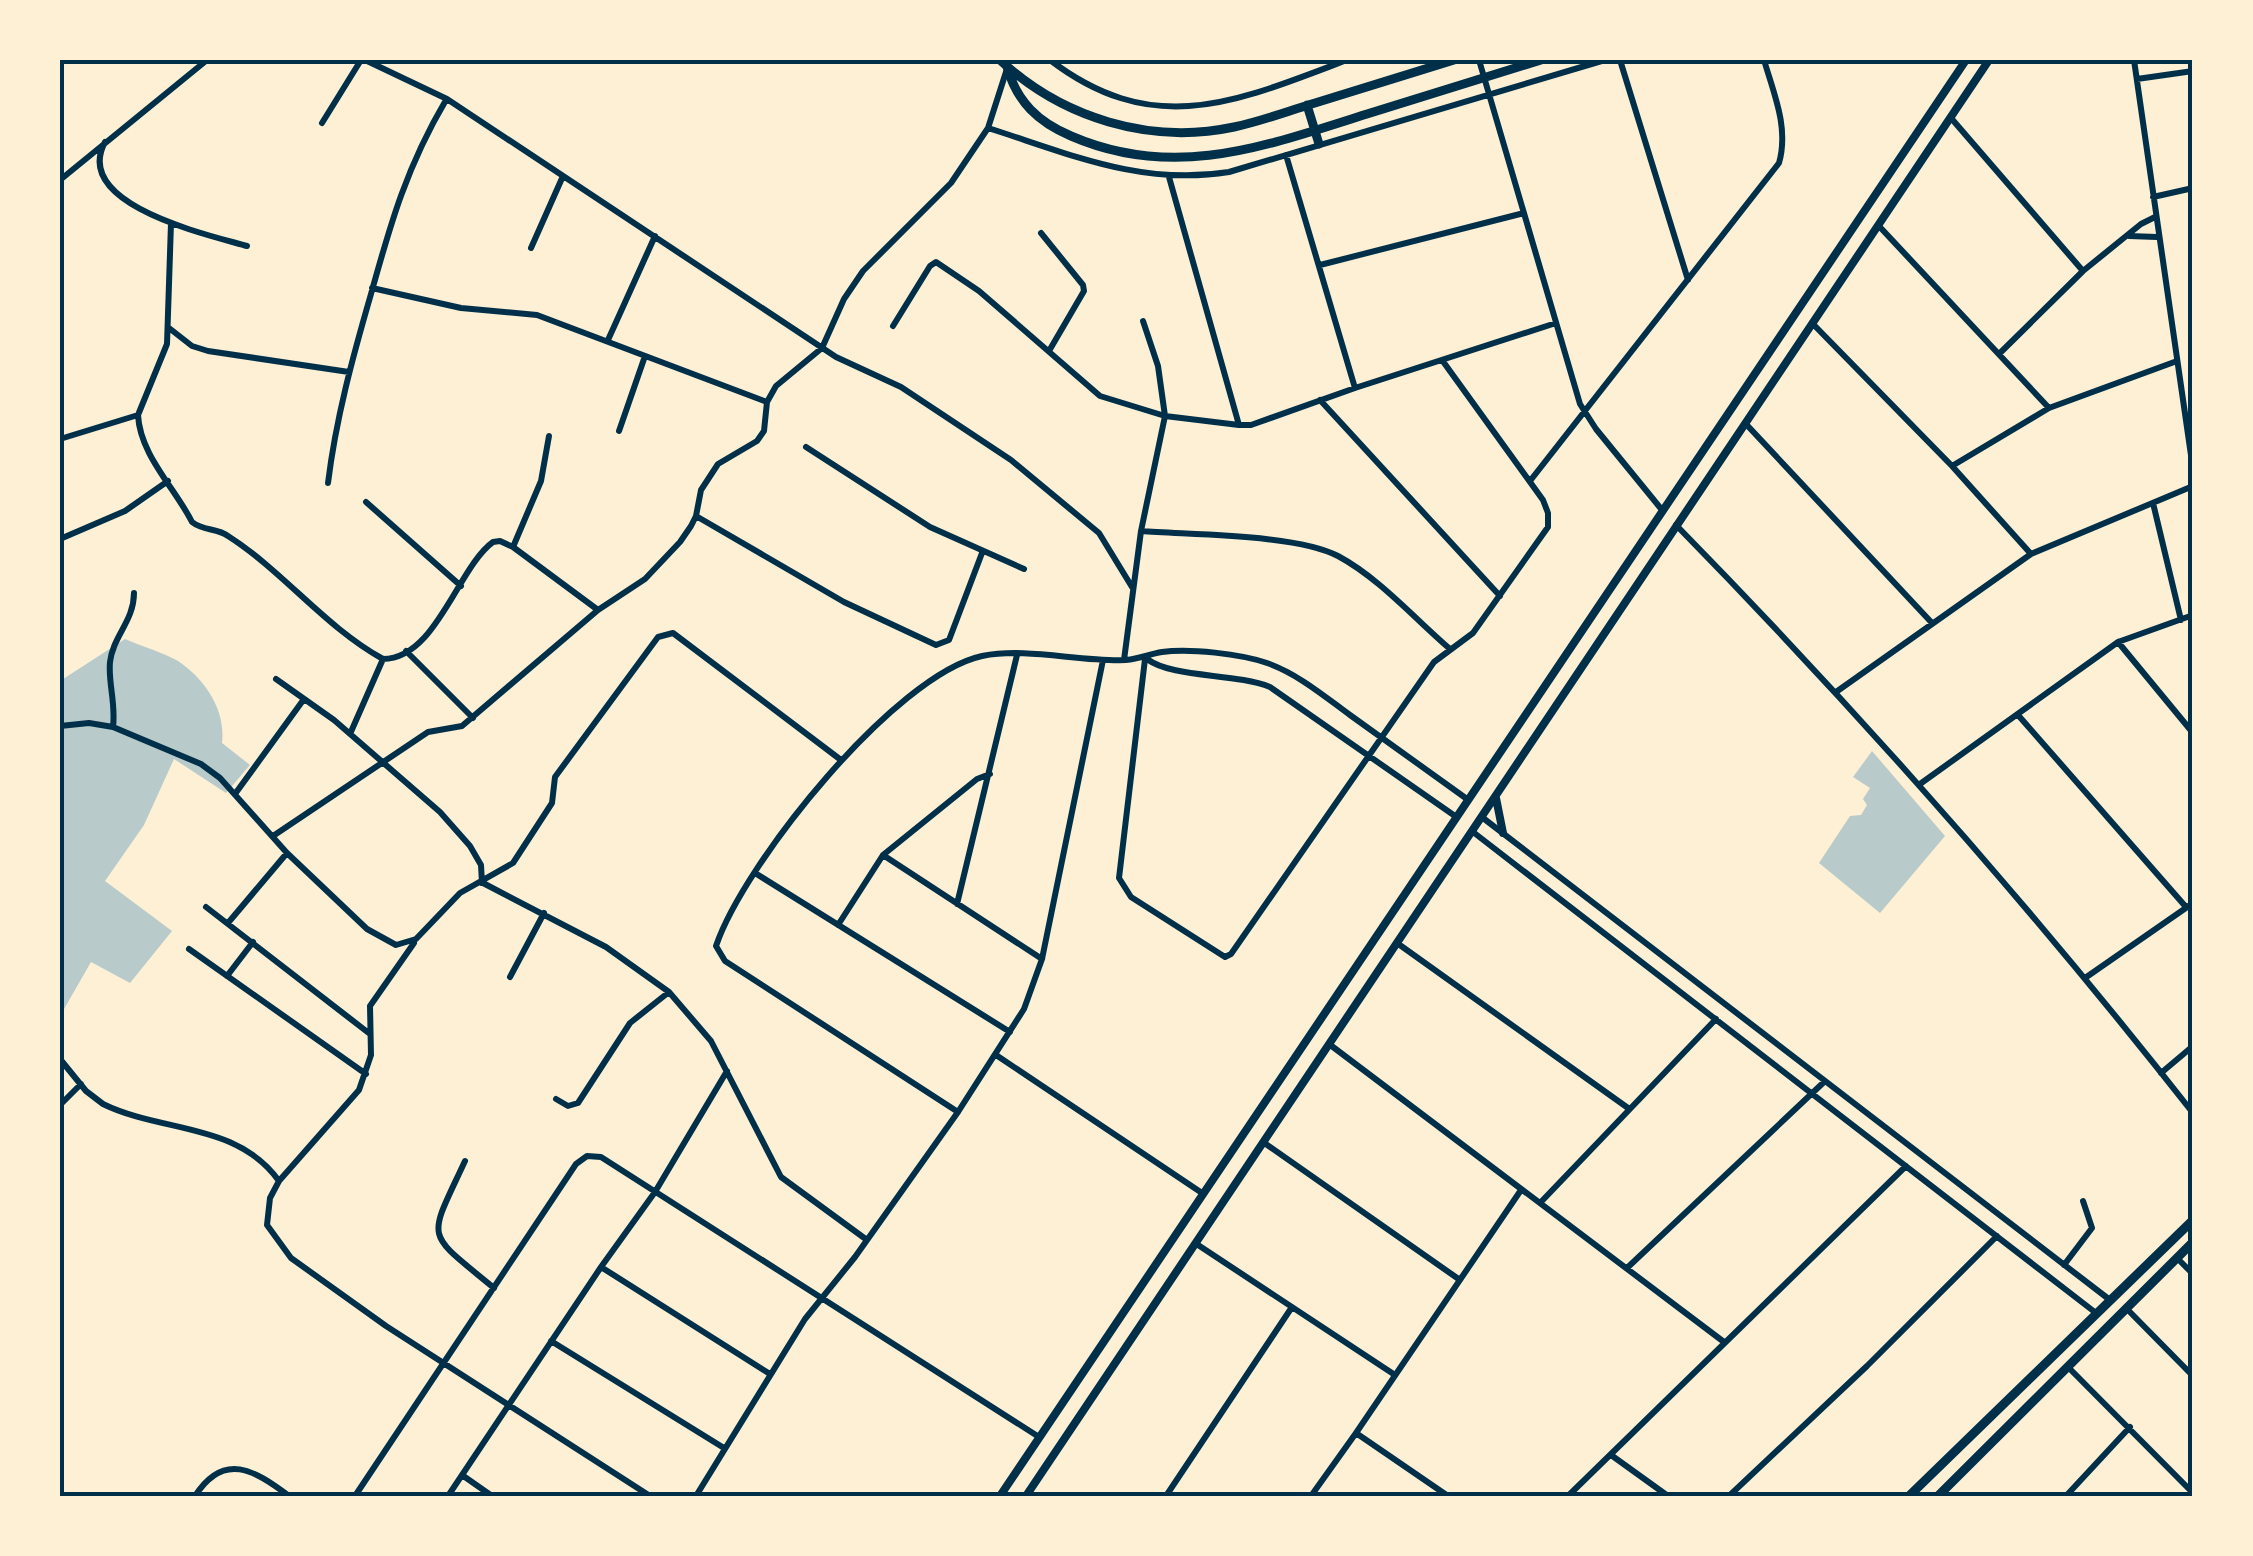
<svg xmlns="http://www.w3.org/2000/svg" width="2253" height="1556" font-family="Lato,sans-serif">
<rect width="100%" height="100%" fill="#fdf0d5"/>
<path fill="#b9caca" d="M125,639C141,646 162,652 178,661C205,679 226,710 222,743L250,765L226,793L174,759L144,825L105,881L172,931L130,983L91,962L60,1016V681Z
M1872,751L1945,836L1880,913L1819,863L1850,816L1861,815L1867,805L1863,799L1870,788L1853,777Z"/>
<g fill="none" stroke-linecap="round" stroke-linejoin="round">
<path stroke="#003049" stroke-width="6" d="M365,60L447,99L836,357L901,387L1011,460L1099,533L1132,587
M1050,60C1155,140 1238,101 1347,60
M1479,60L1580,404L1596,429L1662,510
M1620,60L1688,280
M2134,60L2193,469
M2137,79L2193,71
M1951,118L2083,271
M322,123L361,60
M988,128C1070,154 1141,186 1229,172L1605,60
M105,142C71,205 209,235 247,246
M1286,155L1355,388
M1169,177L1239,425
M60,180L207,60
M2153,197L2193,188
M171,223L167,344L138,415C140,455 175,488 192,522C203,531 217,528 228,536C283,571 325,627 383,659C436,659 458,567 493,542L500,541L513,547L598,610
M1878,225L2049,408
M1041,233L1083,285L1084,291L1049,351
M2129,236L2157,237
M531,248L563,176
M1320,265L1524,213
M372,288L461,308L537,315L767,402
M1812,323L1952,466L2031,554
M893,326L930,266L936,262L979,291L1100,396L1165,416L1239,425H1251L1355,388L1556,323
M169,328L192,346L208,351L349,372
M608,340L655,236
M1999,354L2083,271L2141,224L2155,217
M1320,400L1500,596
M1745,423L1932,623
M619,431L645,356
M60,439L138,415
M806,447L930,527L1024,569
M1952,466L2049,408L2177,361
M1530,481L1779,163C1789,128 1774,94 1764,60
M328,483C336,418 353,356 371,294C391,222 407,166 446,100
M366,502L461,586
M2153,503L2181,620
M696,516L844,602L936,645L949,640L982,553
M1676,525C1859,712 2032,908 2193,1113
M1141,531C1191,535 1296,534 1338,556C1379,578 1414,618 1450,649
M60,539L125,511L168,481
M513,547L541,481L549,436
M2118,642L2193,733
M406,651L473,718
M1145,659L1119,878L1131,897L1225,957L1231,954L1434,662L1473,633L1548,527V513L1543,500L1442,360
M1147,659C1172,678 1235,673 1270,687L1455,816
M1124,660L1141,531L1165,416L1158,366L1143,321
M276,679L334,720L440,812L470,846L481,865L482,883
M1836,692L2031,554L2193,486
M2018,715L2186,907
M60,726L89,723L113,727L201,764L220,778L287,853L367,929L396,945L416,939L460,893L513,863L552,803L555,777L658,637L673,633L841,760
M113,727C116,703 108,683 110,662C113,636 134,621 134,593
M350,734L383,659
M1920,784L2118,642L2193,615
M235,794L304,699
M1483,818L2110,1300
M1473,832L2096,1313
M273,836L428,732L462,726L598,610L645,579L680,542L691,526L696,516L701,490L718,464L757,441L764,431L767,402L776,386L822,348L844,299L863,271L951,183L988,128L1006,72
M883,855L1042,959
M755,873L1010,1032
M483,883L606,947L669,992L711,1041L781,1177L867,1240
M957,904L1017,655
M206,907L370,1034
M228,923L287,853
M838,925L883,855L977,779L990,774
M414,943L370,1006L371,1055L359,1090L279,1181L270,1198L267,1225L291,1258L386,1326L650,1496
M1397,943L1628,1108
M189,949L366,1074
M227,976L253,942
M510,977L544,913
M2085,978L2193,903
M1329,1044L1724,1342
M996,1055L1202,1193
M60,1059L86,1091L103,1104C162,1133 237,1122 279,1181
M2161,1073L2193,1046
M556,1099L568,1106L578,1103L630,1023L669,992
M60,1105L81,1084
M958,1112L725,961L716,946C744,863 895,675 982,656C1028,647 1079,662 1126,660C1140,659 1149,654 1162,652C1189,648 1241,654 1267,663C1298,674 1324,696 1350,715C1389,743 1428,771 1467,799
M1263,1142L1460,1280
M465,1161C427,1243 424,1230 494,1288
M1540,1203L1716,1019
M1195,1243L1395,1375
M2177,1258L2193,1274
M2064,1265L2092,1228L2083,1201
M601,1267L770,1374
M1627,1268L1824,1082
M2126,1308L2193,1376
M551,1341L724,1448
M2067,1366L2193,1493
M1356,1433L1521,1190
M1611,1455L1668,1496
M462,1475L492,1496
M195,1496C224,1451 254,1470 289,1496
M355,1496L576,1164L587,1156L601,1157L1039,1437
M448,1496L601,1267L655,1192L727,1071
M696,1496L805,1319L855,1257L958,1112L1024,1009L1042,959L1103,660
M1166,1496L1292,1307
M1311,1496L1356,1433L1448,1496
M1568,1496L1906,1166
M1729,1496L1867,1366L1997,1236
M2066,1496L2130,1427"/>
<path stroke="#003049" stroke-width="8" d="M1496,798L1503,833
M1000,1496L1966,60
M1026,1496L1989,60"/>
<path stroke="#003049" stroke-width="9" d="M1000,60C1062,118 1150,145 1234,127C1262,121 1288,111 1315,103C1361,89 1408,74 1454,60
M1007,67C1017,102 1038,122 1071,136C1175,181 1265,146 1367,114C1425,96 1483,78 1541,60
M1307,105L1319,144
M1909,1496L2193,1220
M1938,1496L2193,1242"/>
</g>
<rect width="2253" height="1556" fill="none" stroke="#fdf0d5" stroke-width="125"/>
<rect x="62" y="62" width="2128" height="1432" fill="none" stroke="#003049" stroke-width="4"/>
</svg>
